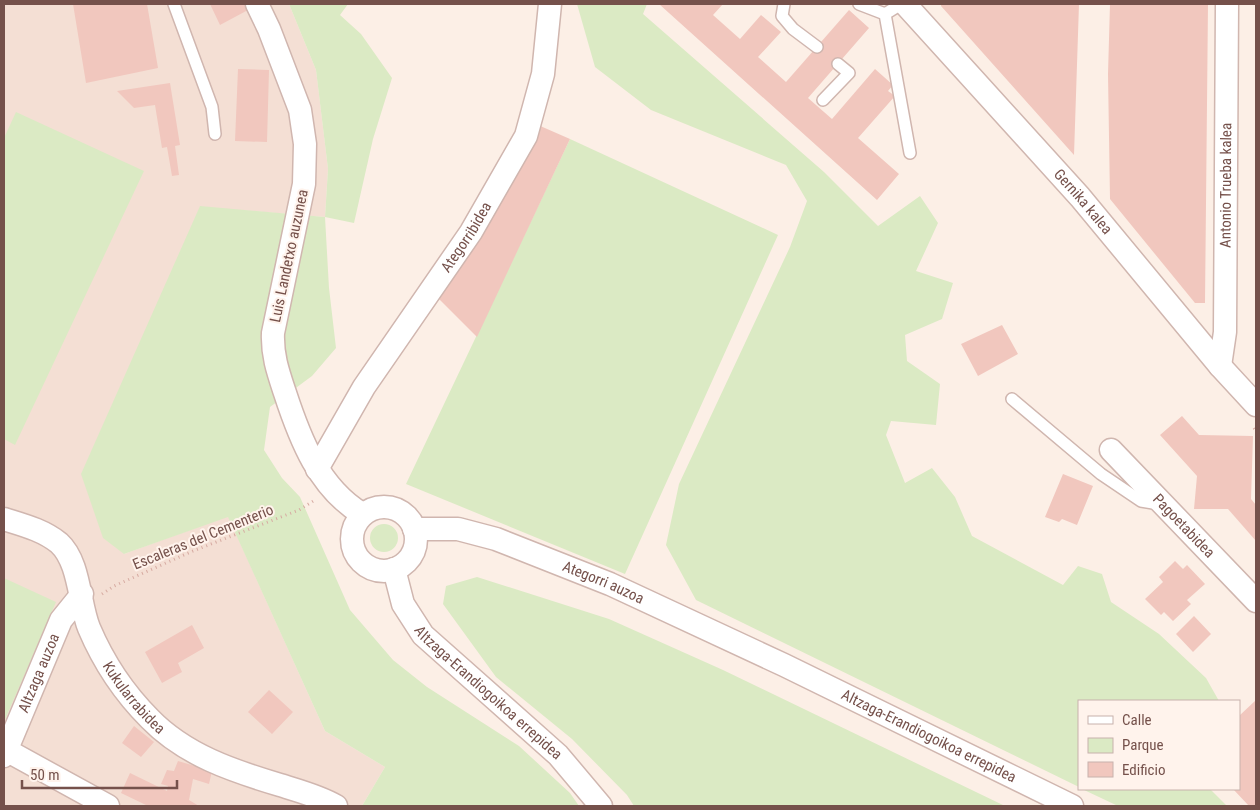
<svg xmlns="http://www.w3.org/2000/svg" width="1260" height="810" font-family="'Roboto Condensed',sans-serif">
<rect width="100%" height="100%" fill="#fcefe6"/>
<path fill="#f4dfd4" d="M4,4H289L316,70L328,169L325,217L200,207L124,554L228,516L325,731L385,767L362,806H4Z"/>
<path fill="#dbeac4" d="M289,4H348L340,15L361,34L392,78L373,139L354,223L325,217L329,288L336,348L312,376L270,407L264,450L282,478L300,497L350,610L393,660L427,687L519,746L570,793L579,806H362L385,767L325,731L228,517L124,554L103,538L81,474L200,206L325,217L328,169L316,70Z
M577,4H647L643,14L824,172L878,226L920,196L938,223L916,271L953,283L942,319L905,335L907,361L940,384L936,425L891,421L886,435L905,483L932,468L955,497L972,536L1063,585L1078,566L1102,574L1111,602L1159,634L1206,678L1219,701H1079V787L696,600L666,545L679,484L790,247L807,201L786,165L651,110L595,67Z
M16,112L144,171L15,445L4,439V138Z
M570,139L778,235L625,574L406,484Z
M370 538a14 14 0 1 1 28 0a14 14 0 1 1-28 0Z
M477,577L609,619L723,670L1005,806H634L627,795L572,739L496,677L443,604L446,586Z
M4,578L56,602L4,722Z
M1082,789H1210L1227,806H1118Z"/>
<path fill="#f1c7be" d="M73,4H147L158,68L86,83Z
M210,4H245L248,10L220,25Z
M659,4H723L713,15L740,39L761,15L781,32L758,57L786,82L849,10L869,28L808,98L832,119L875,69L893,85L888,91L895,96L858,138L899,174L877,200Z
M941,4H1079L1074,155L941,6Z
M1110,4H1208L1205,303H1195L1110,199L1108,74Z
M238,69L269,70L267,142L235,141Z
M170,83L180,145L175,146L179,175L172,176L167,147L162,148L155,105L134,108L117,91Z
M538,125L570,139L477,337L438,298Z
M1002,325L1018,354L978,376L961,344Z
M1182,416L1199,435L1253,436L1251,499L1256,505V541L1228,509H1194L1197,476L1160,435Z
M1063,474L1093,486L1077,525L1062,519L1059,522L1045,517Z
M1175,561L1183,569L1187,565L1205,584L1187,600L1191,604L1173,621L1164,612L1161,615L1145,599L1163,582L1159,577Z
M1194,616L1211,634L1193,652L1176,634Z
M192,625L204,648L178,663L182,672L162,683L145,652Z
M269,690L293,712L272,734L248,712Z
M1256,700V806H1249L1233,789H1239V716Z
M134,726L154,742L141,757L122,743Z
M178,761L212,771L209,784L193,779L189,800L199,806H148L121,793L130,773L167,791L168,786L161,784L167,770L174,771Z"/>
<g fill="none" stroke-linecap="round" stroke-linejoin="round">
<g stroke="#d0b6af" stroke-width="14">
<path id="lane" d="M174,4L212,107L215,134
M784,4L782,16L793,29L817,47
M859,4L885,14L901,4
M885,14L910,153
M823,100L849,73L838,64
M1012,399L1101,474L1141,501L1159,504"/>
</g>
<g stroke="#d0b6af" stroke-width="25">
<g id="street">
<path d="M257,4L269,29L300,110L305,144L304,184L273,333C272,355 278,372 285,393C300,439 319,488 362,514"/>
<path id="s1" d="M905,4L1080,197L1220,366L1256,405"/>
<path id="s2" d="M1220,366L1225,332L1227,4"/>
<path id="s3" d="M1111,450L1256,601"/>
<path id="s4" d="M317,469L364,387L471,232L526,136L543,74L550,4"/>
<circle cx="384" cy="539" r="32"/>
<path id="s5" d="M4,519C23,525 43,530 59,543C80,562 79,604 89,628C103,661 124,693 150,719C185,755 233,771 280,785C299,791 319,796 336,806"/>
<path id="s6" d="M414,529H458L496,539L610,584L784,665L1072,806"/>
<path id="s7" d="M394,569L403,604L423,635L558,755L601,806"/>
<path d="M6,750L108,806"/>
<path id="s8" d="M4,756L61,620L82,594"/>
</g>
</g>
<path stroke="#d6aaa1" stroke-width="3" stroke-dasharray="1 4" stroke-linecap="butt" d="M1254,428L1256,431
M102,594L114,586L193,551L299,510L315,500"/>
<use href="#lane" stroke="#fff" stroke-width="11"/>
<use href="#street" stroke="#fff" stroke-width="22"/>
</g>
<g text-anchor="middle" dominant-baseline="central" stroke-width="4" stroke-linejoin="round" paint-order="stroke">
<g font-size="15" fill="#75514b" stroke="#fff3ec">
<text stroke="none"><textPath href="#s2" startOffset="181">Antonio Trueba kalea</textPath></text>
<text stroke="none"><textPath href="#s1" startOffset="266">Gernika kalea</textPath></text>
<text stroke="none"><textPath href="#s4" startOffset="276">Ategorribidea</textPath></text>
<text transform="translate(289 256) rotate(-78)">Luis Landetxo auzunea</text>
<text stroke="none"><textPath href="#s3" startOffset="105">Pagoetabidea</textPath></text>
<text transform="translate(203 537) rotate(-22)">Escaleras del Cementerio</text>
<text stroke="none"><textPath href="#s6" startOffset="199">Ategorri auzoa</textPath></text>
<text stroke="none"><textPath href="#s8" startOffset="90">Altzaga auzoa</textPath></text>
<text stroke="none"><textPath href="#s7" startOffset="160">Altzaga-Erandiogoikoa errepidea</textPath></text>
<text stroke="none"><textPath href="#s5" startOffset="235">Kukularrabidea</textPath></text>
<text stroke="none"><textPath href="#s6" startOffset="559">Altzaga-Erandiogoikoa errepidea</textPath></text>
</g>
</g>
<rect width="1260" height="810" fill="none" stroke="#75514b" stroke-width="10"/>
<rect x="1078" y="700" width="162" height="90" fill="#fff3ec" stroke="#c8b2ac"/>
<rect x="1088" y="716" width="25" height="8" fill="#ffffff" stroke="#c8b2ac"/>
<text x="1122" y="725" font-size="15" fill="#75514b">Calle</text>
<rect x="1088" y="738" width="25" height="15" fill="#dbeac4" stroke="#c8b2ac"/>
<text x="1122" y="750" font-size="15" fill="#75514b">Parque</text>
<rect x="1088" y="762" width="25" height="15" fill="#f1c7be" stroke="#c8b2ac"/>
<text x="1122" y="775" font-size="15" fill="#75514b">Edificio</text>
<path d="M22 780v8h155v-8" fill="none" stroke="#75514b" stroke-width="2.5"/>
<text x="30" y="780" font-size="15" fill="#75514b" stroke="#fff3ec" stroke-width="4" paint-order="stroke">50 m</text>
</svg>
